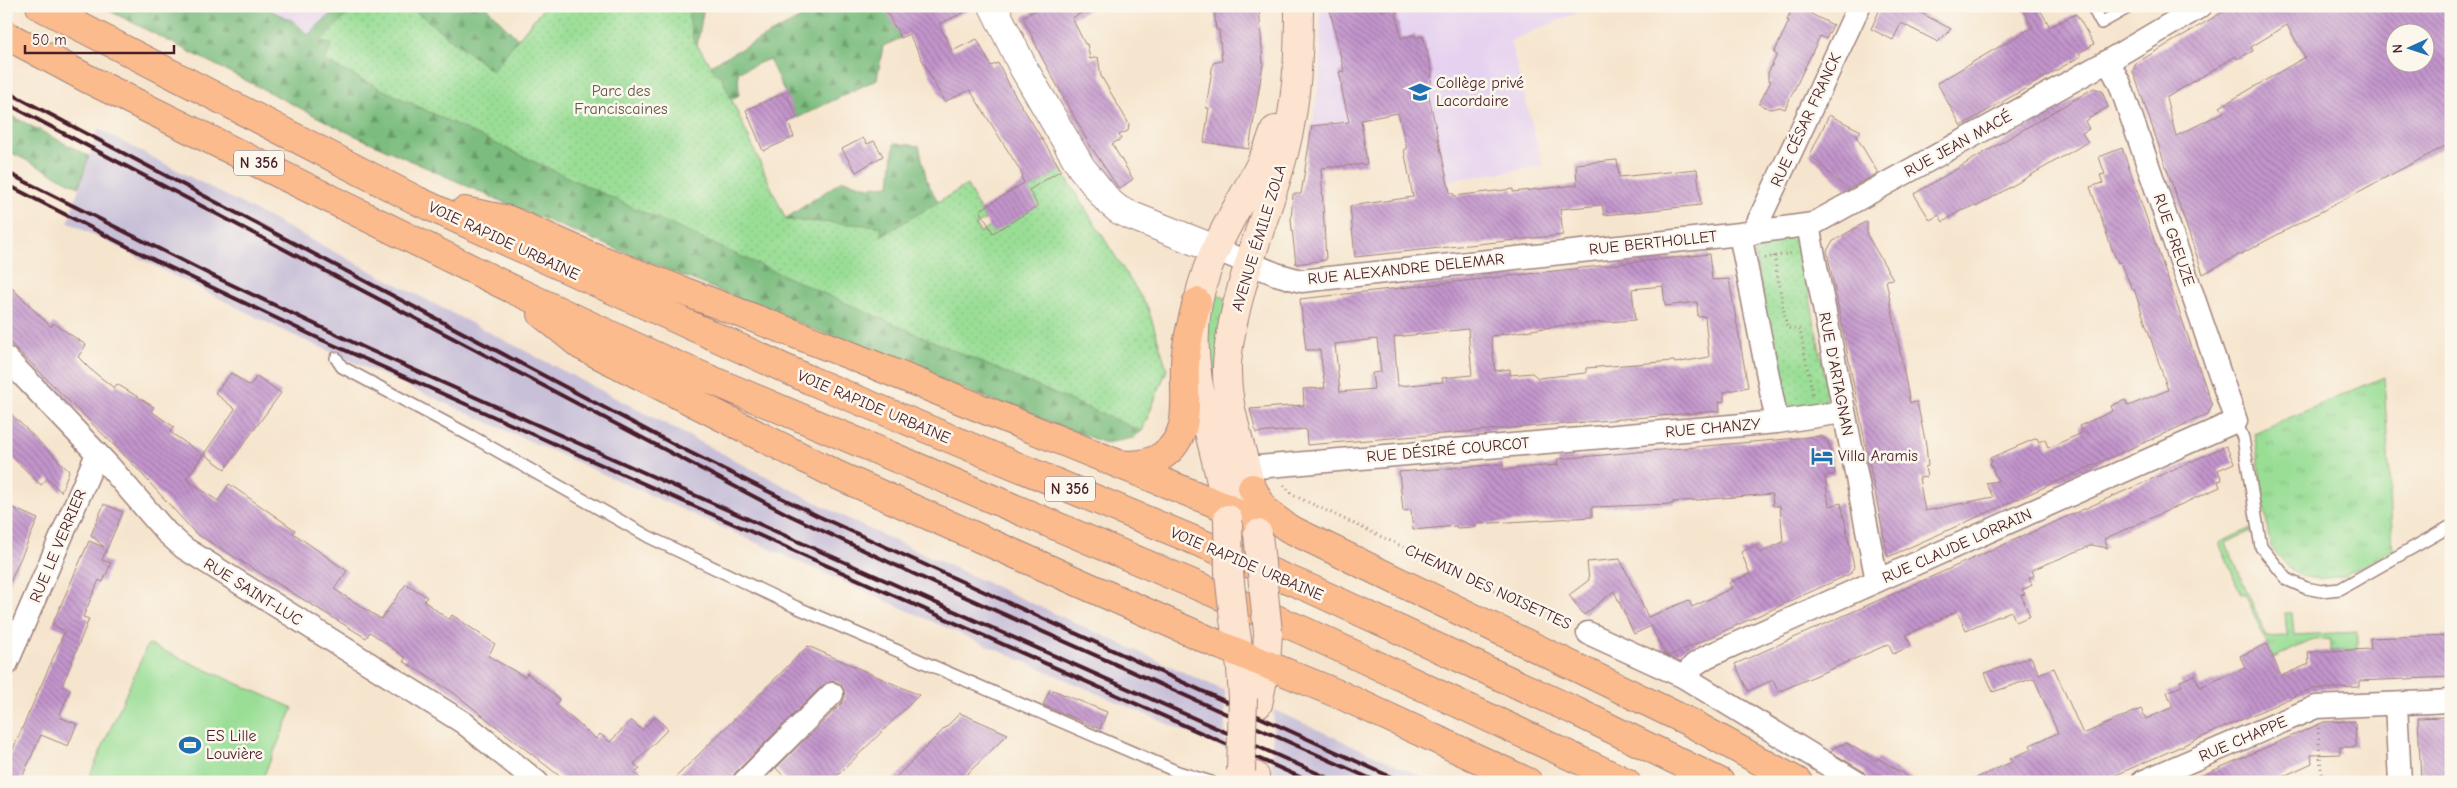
<svg xmlns="http://www.w3.org/2000/svg" width="2457" height="788" font-family="'Comic Neue',sans-serif">
<defs>
<pattern id="grass-tufts" width="24" height="20" patternUnits="userSpaceOnUse" patternTransform="scale(1.25)"><rect width="24" height="20" fill="#9ade96"/><path d="M3 7l-1-3M5 7V3M7 7l1-3M15 17l-1-3M17 17v-4M19 17l1-3" fill="none" stroke="#86be81"/></pattern>
<pattern id="forest-firs" width="22" height="20" patternUnits="userSpaceOnUse" patternTransform="scale(1.25)"><rect width="22" height="20" fill="#7bbd7f"/><path d="M5 1l3.5 6h-7zM16 11l3.5 6h-7z" fill="#679968"/></pattern>
<pattern id="park-dots" width="8" height="8" patternUnits="userSpaceOnUse" patternTransform="scale(1.25)"><rect width="8" height="8" fill="#9ade96"/><path d="M2 2h.1M6 6h.1" fill="none" stroke="#86be81" stroke-width="1.8" stroke-linecap="round"/></pattern>
<pattern id="building-back-hatch" width="6" height="6" patternUnits="userSpaceOnUse" patternTransform="scale(1.25)"><rect width="6" height="6" fill="#c295cc"/><path d="M-1 5l2 2M0 0l6 6M5-1l2 2" fill="none" stroke="#a079a6"/></pattern>
</defs>
<rect width="100%" height="100%" fill="#fbf7ec"/>
<filter id="ink" filterUnits="userSpaceOnUse"><feTurbulence type="fractalNoise" baseFrequency=".02" numOctaves="2"/><feDisplacementMap in="SourceGraphic" scale="10" xChannelSelector="R" yChannelSelector="G"/><feConvolveMatrix kernelMatrix="1 2 1 2 8 2 1 2 1" color-interpolation-filters="sRGB"/></filter>
<filter id="wash" filterUnits="userSpaceOnUse"><feTurbulence type="fractalNoise" baseFrequency=".0096" numOctaves="4" result="noise"/><feDisplacementMap in="SourceGraphic" scale="20" xChannelSelector="R" yChannelSelector="G"/><feGaussianBlur stdDeviation="1.12" result="paint"/><feColorMatrix in="noise" values="0 0 0 0 0 0 0 0 0 0 0 0 0 0 0 0 0 1.4 0 .05"/><feComposite in="paint" operator="in"/></filter>
<g filter="url(#wash)">
<rect width="100%" height="100%" fill="#f6e5ce"/>
<path fill="#e6d2f0" d="M232,6H339L301,41Z
M1320,6H1593L1510,41L1543,166L1411,186L1398,113L1312,128L1321,70Z"/>
<path fill="#c8bfd8" d="M98,129L858,524L1225,691V749L922,617L282,330L68,222Z
M1274,710L1434,782H1293L1271,771Z"/>
<path fill="url(#grass-tufts)" stroke="#727e60" d="M1207,291L1225,298L1226,434L1205,368Z
M2384,377L2393,550L2344,575L2320,579L2301,576L2290,569L2270,546L2254,433Z
M2251,528V531L2226,543L2267,637L2287,636L2285,613H2292L2294,635L2357,632V649L2330,651V639L2313,640L2273,658L2245,594H2241L2219,543Z"/>
<path fill="url(#forest-firs)" stroke="#626e55" d="M100,6H261L293,21L308,35L339,6H488L489,10L518,39L545,6H704L697,46L710,65L803,17L810,6H863L865,10L875,6H947L896,28L901,38L883,46L877,79L797,118L769,59L738,72L739,95L730,100L785,219L843,180L869,187L890,185L894,143L919,146L927,181L938,202L959,190L980,233L1167,369L1142,431L1133,438L1105,443L916,371L514,207L345,131Z
M6,113L89,156L79,187L6,150Z"/>
<path fill="url(#park-dots)" stroke="#727e60" d="M356,6H411V8L492,71L545,6H687L693,39L717,75L720,74L786,220L881,226V236L967,185L985,220L975,225L980,233L990,227L1029,190L1061,170L1148,308L1167,369L1142,431C866,314 593,193 324,61L332,45L321,40Z
M1788,237L1800,244L1828,395L1822,405L1796,411L1787,409L1781,401L1754,251C1760,238 1776,239 1788,237Z"/>
<path fill="#9ade96" stroke="#727e60" d="M148,644L293,708L261,782H87Z"/>
<g id="blocks">
<path fill="url(#building-back-hatch)" fill-rule="evenodd" d="M883,6H978L939,24L952,51L977,39L991,66L998,63L1013,92L1055,160L1061,170L1029,190L1038,206L993,233L980,210L1024,183L1021,177L1023,175L970,90L944,102L909,34L901,38Z
M1044,6H1096L1072,18L1085,44H1087L1090,59L1098,57L1101,76L1129,124L1128,131L1119,135L1121,139L1112,144L1133,179L1119,189L1088,142L1041,56L1023,17Z
M1214,6H1259L1263,64L1249,149L1204,142L1209,108H1206L1213,63L1222,61L1219,30H1216Z
M1329,6H1380L1382,11L1395,7L1401,38L1415,35L1416,38L1423,36L1432,72L1431,85L1428,92L1450,193H1453L1454,196L1513,189V192L1577,185L1576,164L1617,160L1619,177L1697,169L1701,205L1604,215L1602,205L1560,209L1563,235L1355,257L1350,206L1413,197L1404,149H1407L1398,113L1361,120L1367,164L1321,168L1326,260L1296,264L1291,220L1293,194H1301L1312,126L1349,122L1341,86L1342,85L1339,72L1344,71Z
M1793,6H1814L1811,14L1833,25L1826,39L1820,36L1785,109L1780,107L1770,109L1759,104L1771,81L1768,80V73L1777,55L1774,53L1789,21L1787,20Z
M1872,6H1908L1951,29L1938,42L1901,23L1893,40L1871,29L1879,11Z
M2021,6H2038L2050,27L2076,14L2094,44L2079,53L2081,56L1961,126L1937,83L2033,27Z
M2233,6H2451V143L2203,274L2133,71L2136,63ZM2287,25L2305,57L2220,107L2224,112L2176,136L2166,98L2236,56L2237,59L2253,51L2251,47ZM2394,32H2424V62H2394Z
M2094,88L2102,91L2108,107L2085,121L2089,129L2082,133L2088,142L1976,207L1974,205L1963,211V209L1943,222L1939,215L1930,220L1914,194Z
M786,92L797,118L788,122L794,137L763,151L746,110Z
M1829,115L1861,131L1856,136L1878,173L1847,190L1810,155Z
M863,138L867,144L874,141L883,156L856,172L842,149Z
M2122,148L2212,405L2208,414L1888,557L1827,251L1832,242L1867,221V235L1893,279L1886,280L1910,403L1917,402L1926,445L1928,466L1925,467L1927,477L1919,478L1925,511L1993,497L1986,483L1998,481L1990,463L1992,462L1990,458L2037,438L2039,442L2045,439L2048,448L2082,433L2079,426L2113,411L2111,406L2125,400L2128,406L2168,390L2134,289H2132L2121,262L2118,263L2112,249L2090,187L2103,183L2100,175L2105,174L2099,157Z
M1709,254L1712,280L1729,279L1748,387L1724,392V401L1719,402L1720,411L1307,445L1306,429L1256,433L1250,409L1304,405L1303,389L1325,388L1320,350H1306L1300,299ZM1663,286L1665,306L1697,302L1698,317L1705,316L1709,357L1675,363L1674,361L1586,368V373L1538,378L1532,373L1510,375V369L1495,371L1491,336L1565,325L1635,320L1632,289ZM1468,329L1472,375L1442,378L1443,382L1398,386L1394,337ZM1377,339L1381,372L1372,373L1374,389L1340,392L1335,344Z
M6,282L51,327L53,323L86,345L78,357L90,369L114,388L117,384L154,407L151,411L174,427L170,432L203,455L186,479L218,501L229,484L295,530L293,533L347,571L334,589L381,619L406,584L427,597L424,601L449,620L452,615L495,644L488,656L525,677L527,673L559,699L556,705L596,739L600,734L610,742L631,720L642,730L655,717L668,729L634,764L640,769L635,773L643,782H567L454,693L403,661L406,658L370,632L366,638L195,533L131,462L6,339Z
M231,373L250,386L257,376L281,393L225,469L204,454L235,409L215,393Z
M6,409L69,471L61,492L48,478L41,485L6,451Z
M1821,436L1828,441L1835,474L1825,476L1829,506L1841,503L1854,567L1850,574L1669,656L1664,653L1651,626L1634,634L1614,591L1584,615L1569,595L1589,580L1587,562L1620,559L1648,617L1689,600L1692,607L1732,588L1729,583L1750,574L1741,552L1756,545L1760,553L1783,542L1780,506H1773L1772,494L1673,502V504L1592,507V517L1476,524V527L1456,528V526L1413,530L1411,510L1403,511L1399,472L1503,464V470L1532,467L1558,465L1557,459Z
M2226,446L2234,463L2218,470L2222,480L2218,481L2220,487L2104,539L2108,548L2092,545L2032,570L2034,576L2029,578L2032,585L2022,590L2025,594L2021,595L2030,616L2016,622L2011,611L1966,630L1957,611L1906,635L1911,646L1893,654L1889,644L1778,692L1773,680L1748,691L1735,664Z
M104,504L123,512L102,560L111,563L103,582L99,580L83,617L89,619L62,686L70,690L59,717L77,724L68,746L41,735L20,782H6V765L65,631L52,625L89,541L104,547L91,535Z
M13,508L38,519L6,591V523Z
M2451,635V677L2359,681V687L2311,689L2100,782H1967L2012,762L2010,759L2032,749L2030,745L2058,733L2034,678L1993,692L1985,673L2031,657L2039,674L2054,668L2083,734L2141,709L2146,719L2173,707L2167,692L2182,686L2180,681L2195,675L2200,687L2245,668L2240,656L2267,644L2281,676L2309,664L2308,652L2371,649L2370,638Z
M808,646L919,695L831,782H789L776,768L842,703L845,697L844,690L841,684L835,681L823,685L735,773L731,782H671Z
M1050,689L1107,712L1100,729L1043,705Z
M960,713L1008,734L959,782H891Z
M2442,717H2451V782H2421L2418,718Z
M2355,721L2356,747H2340V754L2311,755L2312,763L2271,782H2187L2324,722Z
M1847,743L1876,761L1878,758L1916,782H1869L1863,771L1831,752L1833,748Z"/>
</g>
</g>
<g filter="url(#ink)">
<use href="#blocks" fill-opacity="0" stroke="#a0827c" stroke-width="1"/>
<g fill="none" stroke-linecap="round" stroke-linejoin="round">
<g stroke="#a0827c" stroke-width="14">
<path id="service" d="M2092,6L2101,23L2131,6
M336,358L342,367L471,436L649,537L796,607L1178,772L1211,782
M2236,421L2243,438L2261,547L2288,580L2306,588L2321,591L2340,589L2451,526"/>
</g>
<g stroke="#a0827c" stroke-width="25">
<path id="minor" d="M1808,225L1877,581
M1753,233L1859,6
M1740,234L1777,422
M1215,249L1276,274L1301,281L1740,234L1813,224L2108,61L2201,6
M6,358L109,466L166,532L184,548L464,723L537,782
M1247,468L1777,422L1843,412
M1588,633L1684,677L1856,782
M6,665L97,454
M1684,677L1694,665L1706,657L2236,421L2120,84L2108,61
M2396,704L2400,782
M744,782L832,694
M2142,782L2316,707L2451,701"/>
</g>
<g stroke="#a0827c" stroke-width="30">
<path id="tertiary" d="M993,6L1024,69L1081,167L1108,201L1119,210L1132,216L1215,249"/>
</g>
<g stroke="#a0827c" stroke-width="30">
<path id="secondary" d="M1255,512C1249,459 1221,407 1228,353C1236,285 1268,215 1285,149C1297,101 1299,55 1299,6
M1228,519C1216,433 1174,358 1207,270C1225,220 1258,179 1275,130
M1234,619L1241,668L1243,698
M1258,704L1266,664L1268,633
M1255,782V776"/>
</g>
<g stroke="#a0827c" stroke-width="30">
<path id="trunk" d="M40,6L418,201L810,380L1311,589L1575,711L1720,782
M6,35L88,79L512,289L662,359L1304,631L1626,782
M464,211L509,220L584,253L847,354L1227,508L1241,516L1258,534
M542,314L580,345L835,474L1222,646L1343,696L1528,782
M1121,464C1135,466 1150,464 1162,456C1194,435 1183,396 1185,363C1186,342 1192,322 1197,302
M1252,488L1265,511L1288,528L1691,723L1798,782"/>
</g>
<path stroke="#a0827c" stroke-width="3" stroke-dasharray="1 4" stroke-linecap="butt" d="M1774,256L1787,328L1800,330L1813,396
M1765,258L1793,253
M1284,485L1293,495L1569,625
M2318,728L2322,782"/>
<use href="#service" stroke="#fff" stroke-width="11"/>
<use href="#minor" stroke="#fff" stroke-width="22"/>
<use href="#tertiary" stroke="#fff" stroke-width="28"/>
<use href="#secondary" stroke="#fde4d1" stroke-width="28"/>
<use href="#trunk" stroke="#fbbb8d" stroke-width="28"/>
<path stroke="#4a1f2b" stroke-width="4" d="M6,91L675,445L818,516L1402,782
M6,103L789,515L914,574L1378,782
M6,172L209,274L365,348L1337,782
M6,184L146,256L320,339L1311,782"/>
<g stroke="#a0827c" stroke-width="30" stroke-linecap="butt">
<path id="secondary-bridge" d="M1228,519L1229,573L1234,619
M1258,534L1268,633
M1241,771L1243,698"/>
</g>
<use href="#secondary-bridge" stroke="#fde4d1" stroke-width="28"/>
</g>
</g>
<defs>
<g id="school-bare" transform="scale(1.725)"><path d="M0-5L7-2L0 1L-7-2ZM-4 1L0 2.5L4 1V4Q0 6-4 4Z" fill="#1f6fb2" stroke="#fbf7ec" stroke-width="2.5" paint-order="stroke"/></g>
<g id="hotel-bare" transform="scale(1.725)"><path d="M-6-4.5h1.5V1H6V5H4.5V3h-9V5H-6ZM-4 0a1.8 1.8 0 1 1 3.6 0ZM.5 0V-2.5h3Q6-2.5 6 0Z" fill="#1f6fb2" stroke="#fbf7ec" stroke-width="2.5" paint-order="stroke"/></g>
<g id="stadium-bare" transform="scale(1.725)"><path d="M0-5a6.5 5 0 1 0 0 10a6.5 5 0 1 0 0-10ZM-3.5-1.8h7v3.6h-7Z" fill="#1f6fb2" stroke="#fbf7ec" stroke-width="2.5" paint-order="stroke"/></g>
</defs>
<g fill-rule="evenodd">
<use href="#school-bare" x="1420" y="92"/>
<use href="#hotel-bare" x="1822" y="456"/>
<use href="#stadium-bare" x="190" y="745"/>
</g>
<g text-anchor="middle" dominant-baseline="central" stroke-width="5" stroke-linejoin="round" paint-order="stroke">
<g fill="#fbf7ec" stroke="#7f6065" stroke-width="1">
<rect x="234" y="150.5" width="50" height="25" rx="4"/>
<rect x="1045" y="476.5" width="50" height="25" rx="4"/>
</g>
<g font-size="15" font-weight="bold" fill="#4a1f2b">
<text x="259" y="163">N 356</text>
<text x="1070" y="489">N 356</text>
</g>
<g font-size="16" fill="#4a1f2b" stroke="#fbf7ec" text-anchor="start">
<text x="1436" y="83">Collège privé<tspan x="1436" dy="18">Lacordaire</tspan></text>
<text x="1838" y="456">Villa Aramis</text>
<text x="206" y="736">ES Lille<tspan x="206" dy="18">Louvière</tspan></text>
</g>
<g font-size="16" fill="#62584b" stroke="#fbf7ec">
<text x="621" y="91">Parc des<tspan x="621" dy="18">Franciscaines</tspan></text>
</g>
<g font-size="16" fill="#4a1f2b" stroke="#fbf7ec">
<text transform="translate(1806 120) rotate(-65)">RUE CÉSAR FRANCK</text>
<text transform="translate(1958 144) rotate(-29)">RUE JEAN MACÉ</text>
<text transform="translate(1259 238) rotate(-73)">AVENUE ÉMILE ZOLA</text>
<text transform="translate(2174 240) rotate(71)">RUE GREUZE</text>
<text transform="translate(504 241) rotate(25)">VOIE RAPIDE URBAINE</text>
<text transform="translate(1653 243) rotate(-6)">RUE BERTHOLLET</text>
<text transform="translate(1406 269) rotate(-6)">RUE ALEXANDRE DELEMAR</text>
<text transform="translate(1836 374) rotate(79)">RUE D'ARTAGNAN</text>
<text transform="translate(874 407) rotate(23)">VOIE RAPIDE URBAINE</text>
<text transform="translate(1713 428) rotate(-5)">RUE CHANZY</text>
<text transform="translate(1448 450) rotate(-5)">RUE DÉSIRÉ COURCOT</text>
<text transform="translate(58 546) rotate(-67)">RUE LE VERRIER</text>
<text transform="translate(1957 546) rotate(-24)">RUE CLAUDE LORRAIN</text>
<text transform="translate(1247 564) rotate(23)">VOIE RAPIDE URBAINE</text>
<text transform="translate(1488 587) rotate(25)">CHEMIN DES NOISETTES</text>
<text transform="translate(253 592) rotate(32)">RUE SAINT-LUC</text>
<text transform="translate(2243 739) rotate(-23)">RUE CHAPPE</text>
</g>
</g>
<rect width="2457" height="788" fill="none" stroke="#fbf7ec" stroke-width="25"/>
<g transform="translate(2410 48) rotate(267)"><circle r="24" fill="#fbf7ec" stroke="#b4a19f"/>
<path d="M0-4L9 19L0 12L-9 19Z" fill="#1f6fb2"/>
<text y="-8" font-size="14" font-weight="bold" text-anchor="middle" fill="#4a1f2b">N</text>
</g>
<path d="M25 45v8h149v-8" fill="none" stroke="#4a1f2b" stroke-width="2.5"/>
<text x="32" y="45" font-size="15" fill="#4a1f2b" stroke="#fbf7ec" stroke-width="4" paint-order="stroke">50 m</text>
</svg>
